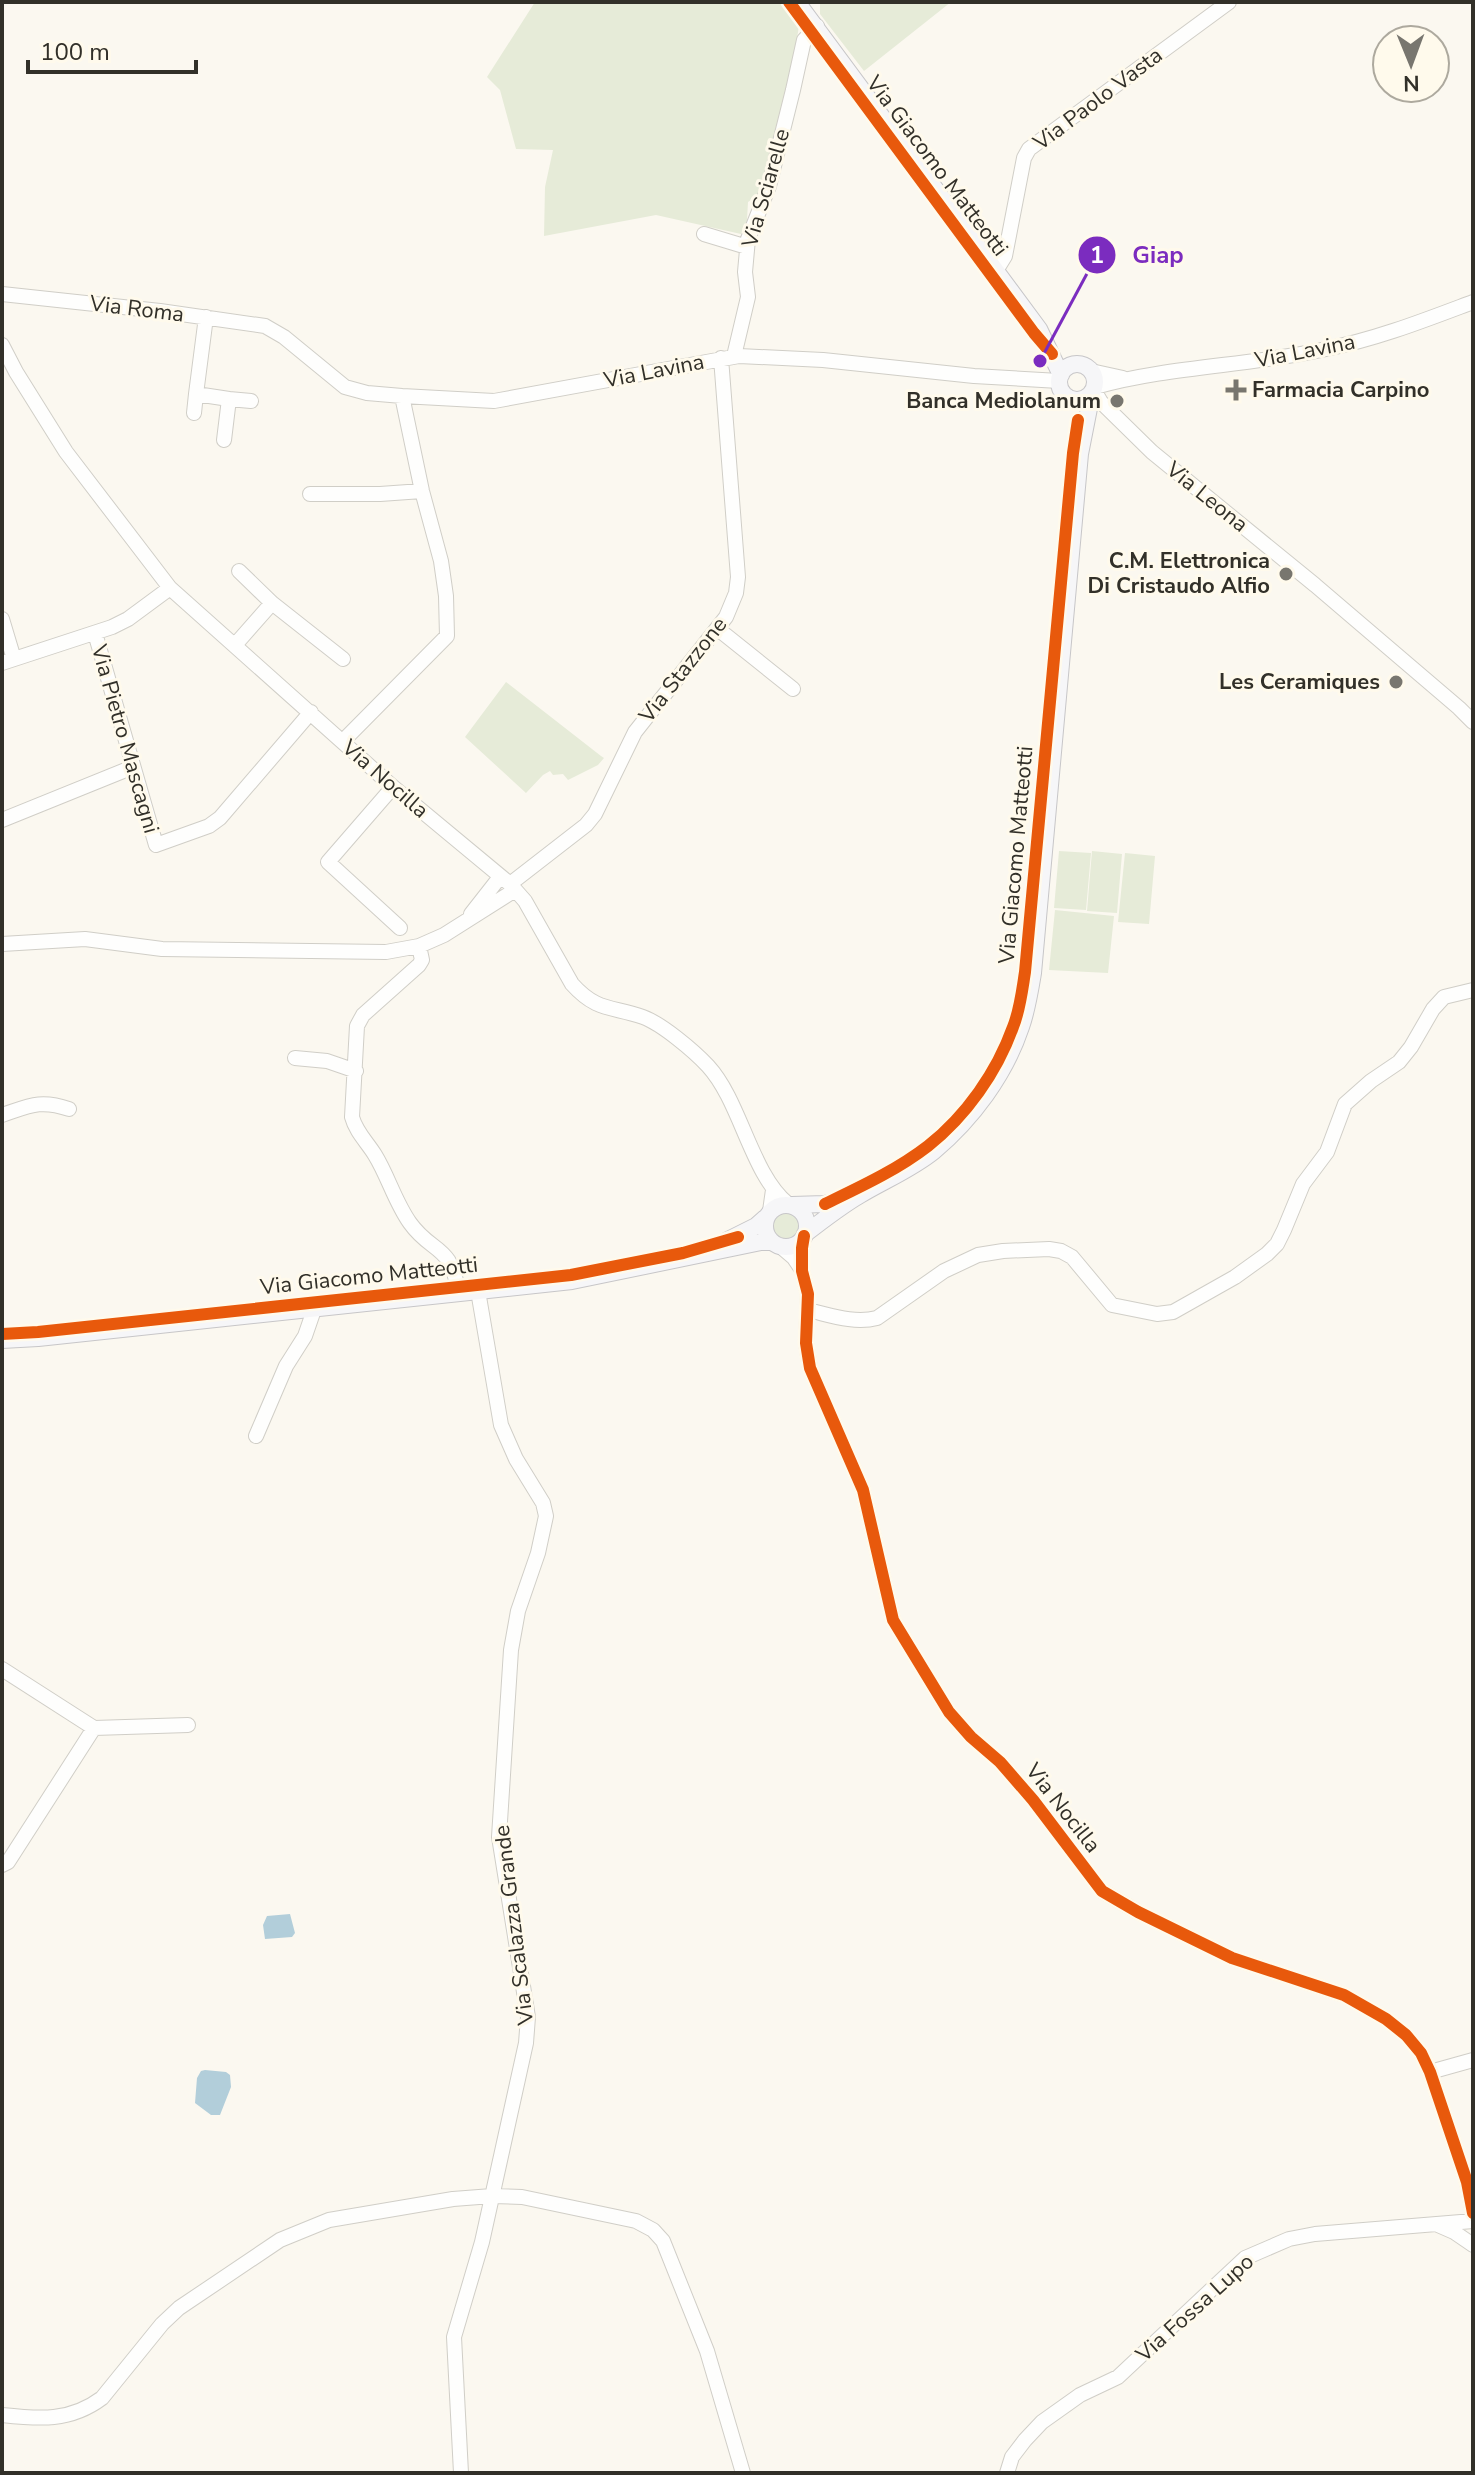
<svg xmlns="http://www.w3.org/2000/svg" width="1475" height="2475" font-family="'Nunito Sans',sans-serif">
<rect width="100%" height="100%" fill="#fbf8f0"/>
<path fill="#e6ebd8" d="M535,2H781L799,26L787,99L762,197L754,198L748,202L747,220L741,234L656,215L544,236L545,187L553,150L516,149L500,90L487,77Z
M820,2H951L864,71L820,14Z
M506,682L601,756L604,758L598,765L568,780L563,774L553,775L550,771L543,775L526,793L465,737Z
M1059,851L1091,853L1086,910L1054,908Z
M1092,851L1122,854L1117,913L1087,911Z
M1125,853L1155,856L1149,924L1118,922Z
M1055,910L1114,916L1108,973L1049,970Z
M771 1227a14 14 0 1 1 28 0a14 14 0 1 1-28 0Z"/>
<path fill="#b2ceda" d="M290,1914L295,1933L292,1937L265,1939L263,1925L267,1916Z
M205,2070L226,2072L230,2075L231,2087L220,2115H211L195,2103L197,2078L201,2071Z"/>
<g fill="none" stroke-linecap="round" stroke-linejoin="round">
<g stroke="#d0cec7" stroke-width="16">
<path id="minor" d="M704,234L747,247
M997,269L1005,256L1024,158L1029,149L1229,2
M2,294L160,311L265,326L284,337L345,387L367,393L402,396L494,401L739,356L823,360L974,376L1059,381
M206,317L196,394L229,399L224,440
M2,345L16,372L66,452L170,588L393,787L510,884L525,901L572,984C597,1012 612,1006 643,1017C662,1024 694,1051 708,1066C741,1102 751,1174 788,1204
M734,356L748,297L745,272L748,239L769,186L793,90L804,40L817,26
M1091,371L1123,378
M1095,387C1170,366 1250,366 1326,349C1377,339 1425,320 1473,302
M1094,390L1101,402L1152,452L1315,585L1459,708L1473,722
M229,399L251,401
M194,413L196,394
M310,494H380L422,491
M239,571L272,603
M2,619L14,659
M718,629L793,689
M95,633L156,845L209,826L220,818L311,712
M235,645L272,603L343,659
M2,663L112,627L128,619L170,588
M343,741L447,636L446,596L441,561L422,491L402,396
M393,787L328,862L400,928
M2,820L133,767
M510,884L586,825L595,814L635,732L726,617L736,593L738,577L721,358
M471,914L500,877
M2,944L85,939L162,949L386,952L419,946L444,935L515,890
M419,946L422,960L419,965L363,1015L357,1026L352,1117C356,1132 367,1142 375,1155C388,1176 395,1202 410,1223C432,1254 452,1244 458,1292
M295,1058L327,1061L356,1071
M2,1115C29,1106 40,1099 69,1109
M770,1211L773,1190
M804,1236L802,1248V1271L808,1294L806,1343L810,1368L863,1490L893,1620L949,1712L971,1737L1000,1762L1033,1800L1102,1891L1138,1912L1232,1958L1344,1995L1386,2019L1406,2035L1421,2053L1430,2072L1467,2182L1473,2213
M780,1246L794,1258L802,1270
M808,1310C830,1315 854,1324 877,1318L944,1271L978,1255L1003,1251L1049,1249L1061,1251L1072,1257L1112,1305L1157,1314L1173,1312L1235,1277L1267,1254L1277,1244L1284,1230L1303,1184L1327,1152L1345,1104L1371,1081L1399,1062L1411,1047L1433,1009L1444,997L1473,990
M256,1436L286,1366L305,1336L315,1307
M2,1669L94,1728L188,1725
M2,1865L8,1862L94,1728
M1430,2072L1473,2060
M1438,2225L1454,2232L1473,2245
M2,2415C39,2419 70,2422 102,2398L162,2324L179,2308L280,2240L329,2220L453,2199L492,2196L522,2197L636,2221L653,2230L663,2241L707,2351L743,2473
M461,2473L454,2337L482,2242L526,2043L528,2017L499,1837L511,1650L518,1611L538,1553L546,1516L543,1503L516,1459L501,1425L478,1291
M1007,2473L1012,2457L1025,2440L1042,2422L1080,2395L1118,2377L1245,2258L1289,2239L1315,2234L1473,2221"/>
</g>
<g stroke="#c7c6c8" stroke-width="18">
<path id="major" d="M797,2L1039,329L1061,375
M1059 382a18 18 0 1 1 36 0a18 18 0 1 1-36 0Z
M765 1226a21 21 0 1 1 42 0a21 21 0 1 1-42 0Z
M792,1205L825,1204L848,1198
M805,1234C823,1220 841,1206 860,1195C885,1180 912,1169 934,1151C972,1119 1005,1075 1021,1027C1027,1010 1030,991 1033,973L1080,454L1092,393
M722,1243L756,1226L765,1218
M2,1340L38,1338L572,1281L761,1242H771"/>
</g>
<use href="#minor" stroke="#fefefd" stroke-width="14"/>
<use href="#major" stroke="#f6f6f8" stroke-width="16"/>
<g stroke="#fffaec" stroke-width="17">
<path id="cycleway" d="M789,2L1034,333L1052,354
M825,1204C860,1187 897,1170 928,1146C966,1116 997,1072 1013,1027C1020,1010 1022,991 1025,972L1073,453L1078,420
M804,1236L802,1248V1271L808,1294L806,1343L810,1368L863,1490L893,1620L949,1712L971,1737L1000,1762L1033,1800L1102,1891L1138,1912L1232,1958L1344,1995L1386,2019L1406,2035L1421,2053L1430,2072L1467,2182L1473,2213
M2,1334L38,1332L571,1275L683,1253L738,1237"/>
</g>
<use href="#cycleway" stroke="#e8590c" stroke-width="12"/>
</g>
<g fill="#78766f" stroke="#fffaec" stroke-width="3">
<path d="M1232 378h8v8h8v8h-8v8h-8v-8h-8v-8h8z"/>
<circle cx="1117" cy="401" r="8"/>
<circle cx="1286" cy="574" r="8"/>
<circle cx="1396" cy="682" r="8"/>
</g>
<g text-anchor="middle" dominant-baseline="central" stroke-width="6" stroke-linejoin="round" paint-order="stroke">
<g font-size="22" fill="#323029" stroke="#fffaec">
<text transform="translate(1098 99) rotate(-37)">Via Paolo Vasta</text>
<text transform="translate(937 166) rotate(53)">Via Giacomo Matteotti</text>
<text transform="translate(766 188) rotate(-74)">Via Sciarelle</text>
<text transform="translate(137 309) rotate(7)">Via Roma</text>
<text transform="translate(1305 351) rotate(-11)">Via Lavina</text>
<text transform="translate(654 371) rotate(-11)">Via Lavina</text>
<text transform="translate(1207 497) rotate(39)">Via Leona</text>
<text transform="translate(683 670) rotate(-52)">Via Stazzone</text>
<text transform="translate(125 739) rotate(74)">Via Pietro Mascagni</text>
<text transform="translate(385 779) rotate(41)">Via Nocilla</text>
<text transform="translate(1016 855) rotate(-85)">Via Giacomo Matteotti</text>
<text transform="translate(369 1276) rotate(-6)">Via Giacomo Matteotti</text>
<text transform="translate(1063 1808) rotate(52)">Via Nocilla</text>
<text transform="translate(514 1925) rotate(-97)">Via Scalazza Grande</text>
<text transform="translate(1195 2308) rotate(-42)">Via Fossa Lupo</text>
</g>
<g font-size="22" font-weight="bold" fill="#323029" stroke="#fffaec" text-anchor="end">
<text x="1252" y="390" text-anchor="start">Farmacia Carpino</text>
<text x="1101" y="401">Banca Mediolanum</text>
<text x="1270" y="561">C.M. Elettronica<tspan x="1270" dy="25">Di Cristaudo Alfio</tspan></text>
<text x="1380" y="682">Les Ceramiques</text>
</g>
</g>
<path fill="none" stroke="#7b2cbf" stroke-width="3" d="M1040 361L1097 255"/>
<g fill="#7b2cbf" stroke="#fffaec" stroke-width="3">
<circle cx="1040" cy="361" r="8"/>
<circle cx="1097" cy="255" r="20"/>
</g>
<g font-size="24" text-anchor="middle" font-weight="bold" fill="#fff">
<text x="1097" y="263">1</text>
</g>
<g font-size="24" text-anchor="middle" font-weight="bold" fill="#7b2cbf" stroke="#fffaec" stroke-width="6" stroke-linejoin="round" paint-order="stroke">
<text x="1158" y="263">Giap</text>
</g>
<rect width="1475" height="2475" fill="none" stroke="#323029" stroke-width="8"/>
<g transform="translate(1411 64) rotate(179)"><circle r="38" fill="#fffaec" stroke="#ada99e" stroke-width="2"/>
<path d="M0-6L14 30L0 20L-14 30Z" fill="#78766f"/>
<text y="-12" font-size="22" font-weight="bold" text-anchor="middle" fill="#323029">N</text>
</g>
<path d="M28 60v12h168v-12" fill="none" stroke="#323029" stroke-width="4"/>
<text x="40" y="60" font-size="24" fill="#323029" stroke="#fffaec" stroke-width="6" paint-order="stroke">100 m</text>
</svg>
